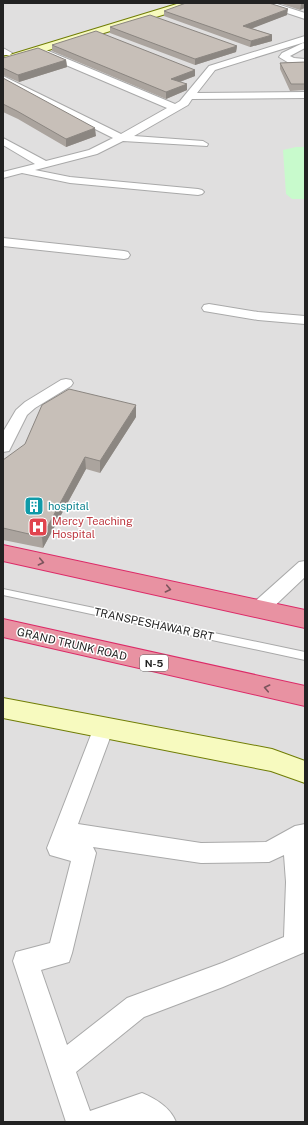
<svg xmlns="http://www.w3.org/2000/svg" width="308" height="1125" font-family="'Public Sans',sans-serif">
<rect width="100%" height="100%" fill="#f2efe9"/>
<path fill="#e0dfdf" d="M3,3H305V1122H3Z"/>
<path fill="#c8facc" d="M296,147H305V199H292L286,194L283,150Z"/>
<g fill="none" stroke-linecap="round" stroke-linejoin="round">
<g stroke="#a9a9a9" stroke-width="2">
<path id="lane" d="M3,589L305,652V660L3,595Z"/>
</g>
<g stroke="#a9a9a9" stroke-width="2">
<path id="street" d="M262,3H274L305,13V19L263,5Z
M305,36V42L215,70L197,93L305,92V98L192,99L188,105L134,136L203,141L208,144L207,146L123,141L97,154L35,170L70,177L198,189L202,190L204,192L202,194L198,195L70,183L22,173L3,178V172L35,164L3,145V138L46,161L89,150L113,138L3,83V76L121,134L167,108L40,54L38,52L40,50H46L175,104L180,101L209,66Z
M303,43L305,44V48L290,56L294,58L305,59V65L289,63L279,57L282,53Z
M3,48L12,53L10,55H3Z
M3,238L124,251L128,252L130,255L128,258L124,259L3,246Z
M209,304L258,312L305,316V324L258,320L204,311L202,308L204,305Z
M66,379L71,380L73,383L71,386L35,408L27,415L9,451L3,452V432L16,410L25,402L61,380Z
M305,561V577L266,614L259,616L252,614L250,609L252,604L299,562Z
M104,718L111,721L114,727L78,824L201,843L266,842L295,826L305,824V952L223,987L144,1017L76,1072L90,1111L142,1093C156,1099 170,1107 176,1122H66L13,961L16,952L50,943L71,861L50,855L47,848L94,727L97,721ZM93,847L201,863L269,862L284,855L286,882L284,937L222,963L127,998L67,1045L41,970L69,962L72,953L96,853Z"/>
</g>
<g stroke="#707d05" stroke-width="2">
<path id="secondary" d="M180,3H196L195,5L3,64V57Z
M3,698L272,749L305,761V783L271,771L3,718Z"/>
</g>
<g stroke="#dc2a67" stroke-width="2">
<path id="highway" d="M3,545L305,610V628L3,561Z
M3,619L305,686V706L3,637Z"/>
</g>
<use href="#lane" fill="#fff" fill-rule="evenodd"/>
<use href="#street" fill="#fff" fill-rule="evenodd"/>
<use href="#secondary" fill="#f7fabf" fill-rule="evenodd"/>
<use href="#highway" fill="#e892a2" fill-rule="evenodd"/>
</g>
<path fill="#aba49e" d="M279,3H305L300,10Z
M164,11L287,15L251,28L272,35V41L250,47L164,16Z
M110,27L237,46L236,52L195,65L110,33Z
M52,45L195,70V76L180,82L187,90L166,99L52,51Z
M3,58L66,60L67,67L19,82L3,75Z
M305,62V90L290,91L280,69V63Z
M3,78L96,136L66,147L18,119L3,112Z
M136,417L100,473L86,469L43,548L3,540V460Z"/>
<path fill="#8b8681" d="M304,3H305V8L300,10L301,4Z
M288,9L287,15L243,32V26Z
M272,35V41L250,47L251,41Z
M237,46L236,52L195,65V59Z
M66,60L67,67L19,82L18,75Z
M195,70V76L171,85V79Z
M187,84V90L166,99V92Z
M95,128L96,136L66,147V139Z
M136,405V417L100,473V461Z
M85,457L86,469L43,548L42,537Z"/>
<path fill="#c7bfb8" stroke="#8b8681" d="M186,3H269L288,9L243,26L272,35L251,41L164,11Z
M150,15L237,46L195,59L110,27Z
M96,31L195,70L171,79L187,84L166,92L52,45Z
M38,48L66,60L18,75L3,68V58Z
M305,62V84H291L280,63Z
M3,78L95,128L66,139L17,111L3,104Z
M69,389L136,405L100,461L85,457L42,537L3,528V460L25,444L42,405Z"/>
<defs><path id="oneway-chevron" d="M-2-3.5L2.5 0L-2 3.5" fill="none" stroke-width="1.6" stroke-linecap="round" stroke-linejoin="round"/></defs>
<g stroke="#7b545c">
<use href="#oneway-chevron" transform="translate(41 562) rotate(12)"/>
<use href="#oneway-chevron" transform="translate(168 589) rotate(12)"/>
<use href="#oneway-chevron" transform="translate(267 688) rotate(-168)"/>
</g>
<defs>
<g id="building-square" transform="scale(1)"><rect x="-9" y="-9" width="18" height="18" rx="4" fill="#0f9aa8" stroke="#fff"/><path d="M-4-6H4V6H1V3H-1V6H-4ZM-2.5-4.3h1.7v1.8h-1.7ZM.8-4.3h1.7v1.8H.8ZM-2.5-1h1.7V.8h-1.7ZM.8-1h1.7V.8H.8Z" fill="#fff"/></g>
<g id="hospital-square" transform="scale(1)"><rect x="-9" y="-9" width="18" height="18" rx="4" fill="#e0444e" stroke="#fff"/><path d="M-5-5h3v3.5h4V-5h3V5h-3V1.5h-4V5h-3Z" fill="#fff"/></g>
</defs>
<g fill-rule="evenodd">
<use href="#building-square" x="34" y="506"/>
<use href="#hospital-square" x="38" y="527"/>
</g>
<g text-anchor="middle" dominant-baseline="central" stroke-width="3" stroke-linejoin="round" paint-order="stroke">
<rect fill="#fff" stroke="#646464" stroke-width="1" x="140" y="655" width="28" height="16" rx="3"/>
<g font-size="10" font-weight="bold" fill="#222">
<text x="154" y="663">N-5</text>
</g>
<g font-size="11" fill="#0d838f" stroke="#fff" text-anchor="start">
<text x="48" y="506">hospital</text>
</g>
<g font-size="11" fill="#be3a42" stroke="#fff" text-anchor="start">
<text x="52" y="521">Mercy Teaching<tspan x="52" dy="13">Hospital</tspan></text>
</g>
<g font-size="11" fill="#222" stroke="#fff">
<text transform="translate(154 624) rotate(12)">TRANSPESHAWAR BRT</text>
<text transform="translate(72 644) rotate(13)">GRAND TRUNK ROAD</text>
</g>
</g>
<rect width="308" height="1125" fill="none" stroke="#222222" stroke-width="8"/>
</svg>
